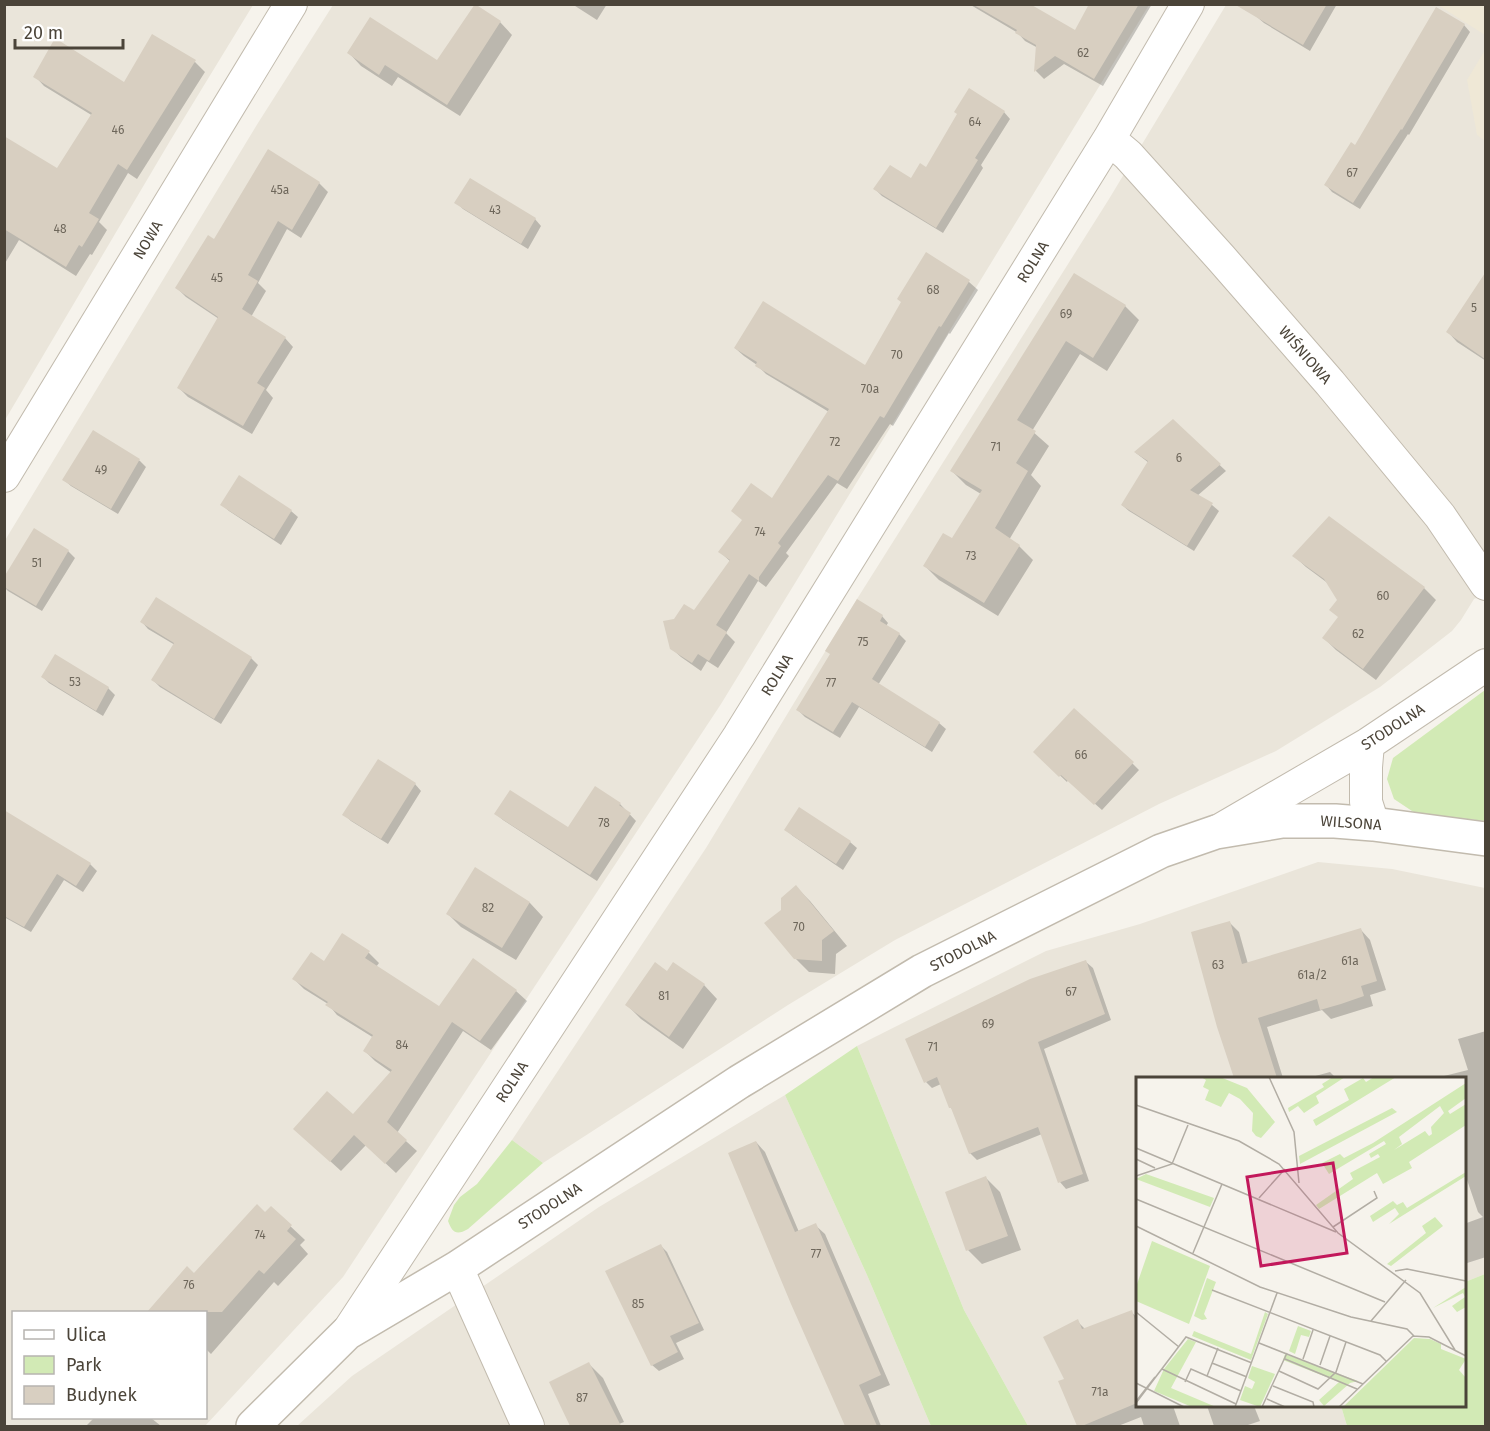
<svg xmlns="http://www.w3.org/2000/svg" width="1490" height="1431" font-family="'Fira Sans',sans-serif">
<rect width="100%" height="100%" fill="#f6f3ec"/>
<path fill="#eae5da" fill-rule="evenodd" d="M5,5H253L170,141L5,420Z
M333,5H1149L721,704L343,1277L205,1426H5L4,542L258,123ZM14,1312H206V1418H14Z
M1226,5H1485V594L1474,599L1461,620L1452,631L1380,687L1276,751L1159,804L895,940L788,1005L543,1163L512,1140L706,848L857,599L1109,199Z
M1318,862L1392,869L1485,888V1274L1465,1282L1464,1078H1138V1406H1341L1347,1426H1028L964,1310L857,1046L1046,951L1140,924Z
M785,1095L867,1275L931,1426H297L352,1376L599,1207Z"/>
<path fill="#efe8d6" d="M1438,5H1485V35Z
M1485,50V141L1477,135L1467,80Z"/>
<path fill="#d2eab5" d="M1485,690V821L1415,813L1394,799L1387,779L1393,758Z
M857,1046L964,1310L1028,1426H931L867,1275L785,1095Z
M512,1140L543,1163L468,1229C456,1236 452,1232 448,1221L454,1205L460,1197L477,1184Z
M1485,1274V1426H1347L1341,1406H1464L1465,1282Z"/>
<path fill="#0003" d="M572,4H607L597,20Z
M969,4H1027L1075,32L1091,4H1152L1103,86L1064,64L1044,79L1036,71L1038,48L1025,41L1018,33Z
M1264,4H1337L1310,51L1264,23L1257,17Z
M500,22L512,35L460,116L398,77L392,86L361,66L349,53L438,62Z
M1464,25L1470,32L1409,135L1408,134L1360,209L1332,192L1326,185L1355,147Z
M195,62L205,72L137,179L128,173L99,222L107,230L92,255L90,254L76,276L19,240L4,265V138L58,170L93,116L44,86L35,76L124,84Z
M1004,112L1010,119L981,165L983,168L943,233L882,196L875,189L911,180Z
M268,151L319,183L328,192L301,238L287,229L258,283L266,291L251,317L285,338L293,347L266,390L273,398L252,434L188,397L179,388L219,319L186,297L177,288L214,241Z
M456,202L535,219L541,226L528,249L463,209Z
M927,254L969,282L978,290L950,334L949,333L893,426L890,424L847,489L837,483L786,553L789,556L766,587L758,581L726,633L735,642L718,668L707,661L701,671L681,657L671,648L694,612L731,562L720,552L772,500L829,412L766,374L757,365L744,356L735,348L865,367L903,303Z
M1075,275L1125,306L1139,320L1107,371L1080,354L1032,431L1049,446L1031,475L1041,486L1009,540L1019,546L1033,560L998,616L939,580L925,566L952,540L981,494L966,485L952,471Z
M1476,290L1486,296V361L1457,342L1448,332Z
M1173,421L1226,471L1197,496L1212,505L1219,511L1194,551L1129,511L1122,505L1149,463L1136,453Z
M93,432L140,461L146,467L118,514L71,486L64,480Z
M222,505L291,511L298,517L281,545L229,511Z
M34,530L68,551L75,558L42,611L8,591L4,587Z
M1294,556L1424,588L1436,600L1376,680L1336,650L1324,638L1339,618V600L1329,584L1306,567Z
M882,616L888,623L886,626L899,634L906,641L878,685L939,723L946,729L932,752L859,707L840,738L805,717L798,710Z
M142,622L251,658L258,665L221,724L160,687L153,680L175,645L148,629Z
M55,656L108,688L115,695L103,716L49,683L43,677Z
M1035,752L1132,763L1139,770L1102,810L1068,780L1067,782Z
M415,784L421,791L388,844L351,821L344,814Z
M620,804L636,821L597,881L503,820L496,814L569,829Z
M786,830L850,842L857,848L843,870L793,836Z
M90,864L97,871L83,892L64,880L31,932L4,917V881Z
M475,869L530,903L543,917L516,960L461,927L448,914Z
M796,887L810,901L847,946L836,954L835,974L809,972L795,958L782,911Z
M1229,922L1239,932L1248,964L1361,930L1370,940L1386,990L1370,995L1373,1006L1331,1019L1322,1010L1267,1027L1283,1078H1235L1219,1026Z
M343,935L369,953L379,963L376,967L439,1008L516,991L527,1001L491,1050L463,1031L397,1133L417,1151L396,1173L366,1145L341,1171L306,1139L353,1116L392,1073L375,1061L365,1051L374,1038L337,1015L328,1004L304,989L294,979L324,963Z
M1086,962L1093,968L1111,1020L1044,1049L1089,1181L1066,1189L1060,1182L1042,1134L977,1160L970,1153L954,1111L951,1108L941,1084L932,1088L926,1082Z
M667,973L704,985L717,999L683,1049L641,1019L627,1005Z
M1486,1031V1257L1464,1264V1224L1483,1217L1478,1212L1464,1171V1078H1436L1468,1070L1458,1039Z
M1330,1072L1336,1078H1308Z
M756,1142L765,1152L799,1232L815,1225L825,1234L890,1385L868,1394L881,1426H846L730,1153Z
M986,1178L1000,1192L1021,1250L982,1264L968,1250Z
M271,1208L305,1240L300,1245L308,1254L278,1286L274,1282L211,1354L206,1349V1312H165L156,1304L195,1275L265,1214Z
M661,1246L667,1252L704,1330L676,1343L684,1359L659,1371L652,1365Z
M1131,1312L1138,1318V1406H1173L1180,1426H1144L1141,1417L1118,1426H1078L1060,1382L1066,1380L1077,1321L1085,1329Z
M589,1364L603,1378L624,1422L614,1426H572L551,1383Z
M1207,1406H1254L1260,1421L1245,1426H1214Z
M94,1418H151L161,1426H86Z"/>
<path fill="#d8cfc1" d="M475,4L501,21L447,105L385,65L379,75L347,53L370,17L437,60Z
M972,4H1030L1075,30L1089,4H1139L1094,79L1055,56L1034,72L1036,45L1015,33L1017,30Z
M1234,4H1327L1303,45Z
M1436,7L1465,24L1402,130L1401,129L1353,203L1324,185L1351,142L1355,145Z
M152,34L196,60L127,170L118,164L89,213L99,219L82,247L79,245L66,267L4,229V136L57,168L92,113L33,77L55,38L124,82Z
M969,88L1005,111L975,158L978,160L936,228L873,189L890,165L911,178L920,163L926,167L957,114L954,112Z
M268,149L320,182L292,230L278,221L248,275L258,281L242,309L286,337L257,383L265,388L243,426L177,388L218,317L175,288L208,235L214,239Z
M470,178L536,218L521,244L454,203Z
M926,252L970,280L941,327L939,326L884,418L880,416L838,481L828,475L778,543L781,546L759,577V581L749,574L716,625L727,632L709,661L698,654L692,663L670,649L663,621L674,619L684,604L694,610L730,560L718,552L742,520L731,511L751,483L772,498L829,409L755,366L757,362L734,348L763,301L865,365L901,302L897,299Z
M1074,273L1126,305L1093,358L1066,341L1017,420L1036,431L1016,463L1028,471L995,528L1020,545L984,603L923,566L943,533L952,538L982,490L950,471Z
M1485,273V359L1446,332Z
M1173,419L1221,464L1190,490L1213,503L1187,546L1121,505L1148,461L1134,452Z
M93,430L140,459L111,509L62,480Z
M239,475L292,510L274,539L220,505Z
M1329,516L1425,587L1363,669L1322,638L1338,617L1329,610L1337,600L1324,579L1292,556Z
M34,528L69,550L36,606L4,587V577Z
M156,597L252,657L214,719L151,680L174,643L140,622Z
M857,599L883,615L880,621L900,633L872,679L940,722L925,747L852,702L833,732L796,710L830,654L825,651Z
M55,654L109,687L96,711L41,677Z
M1074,708L1134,762L1094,805L1061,775L1059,777L1033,752Z
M378,759L416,783L381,839L342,815Z
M595,786L621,803L619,805L631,813L590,875L494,814L510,790L568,827Z
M799,807L851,841L836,864L784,830Z
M4,810L91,863L76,886L57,874L24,927L4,916Z
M475,867L530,902L502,948L446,914Z
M796,885L834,931L822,940V961L794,959L764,923L781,910V898Z
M1230,921L1242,964L1361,928L1377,981L1361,986L1364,996L1341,1004L1320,1010L1317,999L1258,1018L1277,1078H1234L1217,1027L1191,932Z
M342,933L370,951L365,958L439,1006L473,958L517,990L480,1041L452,1022L387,1122L407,1140L385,1164L354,1135L330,1162L293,1129L327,1091L353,1114L392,1070L363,1051L373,1035L325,1005L328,1002L292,979L311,952L324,961Z
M1086,960L1105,1014L1038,1042L1083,1174L1058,1183L1038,1127L969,1154L951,1108H949L937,1077L924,1083L905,1039L1030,979Z
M655,962L667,971L673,962L705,984L669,1037L625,1005Z
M756,1141L795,1232L816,1223L881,1375L859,1385L877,1426H845L791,1304L728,1153Z
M986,1176L1008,1236L966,1251L945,1192Z
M257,1204L265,1212L271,1206L292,1225L287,1231L296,1239L264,1274L259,1270L222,1312H147L187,1266L194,1273Z
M661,1244L699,1323L670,1336L678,1352L651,1366L605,1271Z
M1132,1310L1137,1326V1403L1082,1426H1077L1058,1381L1064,1379L1043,1337L1078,1319L1082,1329Z
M589,1362L621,1426H570L549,1382Z"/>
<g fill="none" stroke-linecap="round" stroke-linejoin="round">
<g stroke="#c2bbae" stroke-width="34">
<path id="minor" d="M1109,139L1128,155L1221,258L1330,383L1440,516L1486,584
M4,476L291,4
M1368,744L1366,767V802L1373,824
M1220,830L1368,744L1486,665
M457,1268L528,1426
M347,1333L739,736L1109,139L1188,4"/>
</g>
<g stroke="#c2bbae" stroke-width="36">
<path id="tertiary" d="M253,1426L347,1333L457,1268L739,1082L922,971L1161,851L1216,832L1282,821H1335L1373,824L1486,839"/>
</g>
<use href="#minor" stroke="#fff" stroke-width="32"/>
<use href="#tertiary" stroke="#fff" stroke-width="33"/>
</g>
<g text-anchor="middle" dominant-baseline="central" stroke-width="4.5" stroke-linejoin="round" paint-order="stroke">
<g font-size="12" fill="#6e675b">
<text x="1083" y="53">62</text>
<text x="975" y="122">64</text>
<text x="118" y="130">46</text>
<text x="1352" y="173">67</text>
<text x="280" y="190">45a</text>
<text x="495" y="210">43</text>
<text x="60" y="229">48</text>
<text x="217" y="278">45</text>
<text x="933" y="290">68</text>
<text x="1474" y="308">5</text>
<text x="1066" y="314">69</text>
<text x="897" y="355">70</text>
<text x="870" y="389">70a</text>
<text x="835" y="442">72</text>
<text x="996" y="447">71</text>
<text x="1179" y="458">6</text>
<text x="101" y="470">49</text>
<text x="760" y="532">74</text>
<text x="971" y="556">73</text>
<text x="37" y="563">51</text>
<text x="1383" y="596">60</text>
<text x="1358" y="634">62</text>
<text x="863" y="642">75</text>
<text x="75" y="682">53</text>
<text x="831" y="683">77</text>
<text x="1081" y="755">66</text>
<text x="604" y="823">78</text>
<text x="488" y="908">82</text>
<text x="799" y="927">70</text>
<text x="1350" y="961">61a</text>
<text x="1218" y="965">63</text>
<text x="1312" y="975">61a/2</text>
<text x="1071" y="992">67</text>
<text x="664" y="996">81</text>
<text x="988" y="1024">69</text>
<text x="402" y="1045">84</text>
<text x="933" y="1047">71</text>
<text x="260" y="1235">74</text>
<text x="816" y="1254">77</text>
<text x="189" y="1285">76</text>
<text x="638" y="1304">85</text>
<text x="1100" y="1392">71a</text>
<text x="582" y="1398">87</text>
</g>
<g font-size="15" fill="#4b4439" stroke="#fff">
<text transform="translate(148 240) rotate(-59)">NOWA</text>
<text transform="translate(1033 262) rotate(-58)">ROLNA</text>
<text transform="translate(1305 355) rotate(49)">WIŚNIOWA</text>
<text transform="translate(777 675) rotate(-58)">ROLNA</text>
<text transform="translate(1393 727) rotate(-33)">STODOLNA</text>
<text transform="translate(1351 823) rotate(4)">WILSONA</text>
<text transform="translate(963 951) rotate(-27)">STODOLNA</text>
<text transform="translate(512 1082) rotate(-57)">ROLNA</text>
<text transform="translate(550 1206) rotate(-33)">STODOLNA</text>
</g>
</g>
<g transform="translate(1136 1077)">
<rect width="330" height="330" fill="#f6f3ec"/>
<path d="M65,0H84L111,11L139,45L125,61L120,59L116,54L117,36L104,22L93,16L85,30L69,23L73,13L67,10L70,3ZM197,0H209L180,19L183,26L168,36L162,29L153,35L152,31L188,10L186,7ZM238,0H260L180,49L177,43L213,23L208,12L227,1L230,5ZM330,6V21L312,34L314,37L330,27V48L273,85L276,91L247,107L241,96L183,132L180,128L217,102L214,96L244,80L242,77L235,81L233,77L250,67L248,64L193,97L186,86L204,77L208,81L237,66ZM304,29L308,36L295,50L296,57L293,59L289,54L258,73L266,67L263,60ZM256,31L261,35L164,87L163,79ZM330,95V99L253,147L263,137L259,131L237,145L234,139L257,124L261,128L267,125L271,131ZM10,97L78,121L74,130L0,102ZM299,140L307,149L255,189L251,187L290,156L286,149ZM16,164L74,189L53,247L0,224V210ZM71,201L80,205L68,237L71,242L66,243L58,239ZM330,210V230L321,235L316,229L329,220L327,216L297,231ZM129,235L132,237L115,283L56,259L58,254L115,277ZM162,249L175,254L173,260L165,258L159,277L153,274ZM278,261L294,262L305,267V272L330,282L323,293L330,301V330H207ZM52,262L60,265L35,311L80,330H56L18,314L28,292ZM149,277L222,304L214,306L188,329L183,323L203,305L147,283ZM116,289L139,297L124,330L104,323L109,309L116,312L119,305L112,301Z" fill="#d2eab5" fill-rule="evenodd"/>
<path fill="none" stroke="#b2ada4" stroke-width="1.5" d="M133,0L158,55L163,106M0,28L103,64L143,87L202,156L284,216L319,273M0,71L200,155M0,82L19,91M0,99L36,87L52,48M123,121L149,92M0,122L249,225M0,149L124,210L215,240L271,252L278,259M197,150L241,121L238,114M57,176L86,107M259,194L271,192L330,204M76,213L244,278L250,284M0,235L43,270M235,244L270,203M123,266L227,307M82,271L71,299L105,314M149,282L221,312M167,282L177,253M76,286L111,300M184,288L194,259M26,292L100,327M143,294L182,312L200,295L210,265M49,305L55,292L71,299M0,306L48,330M137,309L177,325L178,330M131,322L149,330M1,323L19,300M0,326L50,260L116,286M99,330L141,216M126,330L151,276M203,330L277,259L293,260L330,279"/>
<path fill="#c2185b" fill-opacity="0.15" stroke="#c2185b" stroke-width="3" d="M197,86L211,176L125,189L111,100Z"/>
<rect width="330" height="330" fill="none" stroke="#4b4439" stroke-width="3"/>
</g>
<rect width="1490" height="1431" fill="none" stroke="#4b4439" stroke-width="12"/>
<rect x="12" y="1311" width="195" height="108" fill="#ffffff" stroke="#b7b4b0" stroke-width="1.5"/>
<rect x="24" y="1330" width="30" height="9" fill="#ffffff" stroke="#b7b4b0" stroke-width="1.5"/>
<text x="66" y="1341" font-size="18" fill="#4b4439">Ulica</text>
<rect x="24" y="1356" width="30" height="18" fill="#d2eab5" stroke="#b7b4b0" stroke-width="1.5"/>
<text x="66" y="1371" font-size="18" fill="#4b4439">Park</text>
<rect x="24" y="1386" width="30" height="18" fill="#d8cfc1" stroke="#b7b4b0" stroke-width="1.5"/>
<text x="66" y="1401" font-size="18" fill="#4b4439">Budynek</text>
<path d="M15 39v9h108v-9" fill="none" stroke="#4b4439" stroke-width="3"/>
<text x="24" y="39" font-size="18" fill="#4b4439" stroke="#ffffff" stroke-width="4.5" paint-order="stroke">20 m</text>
</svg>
